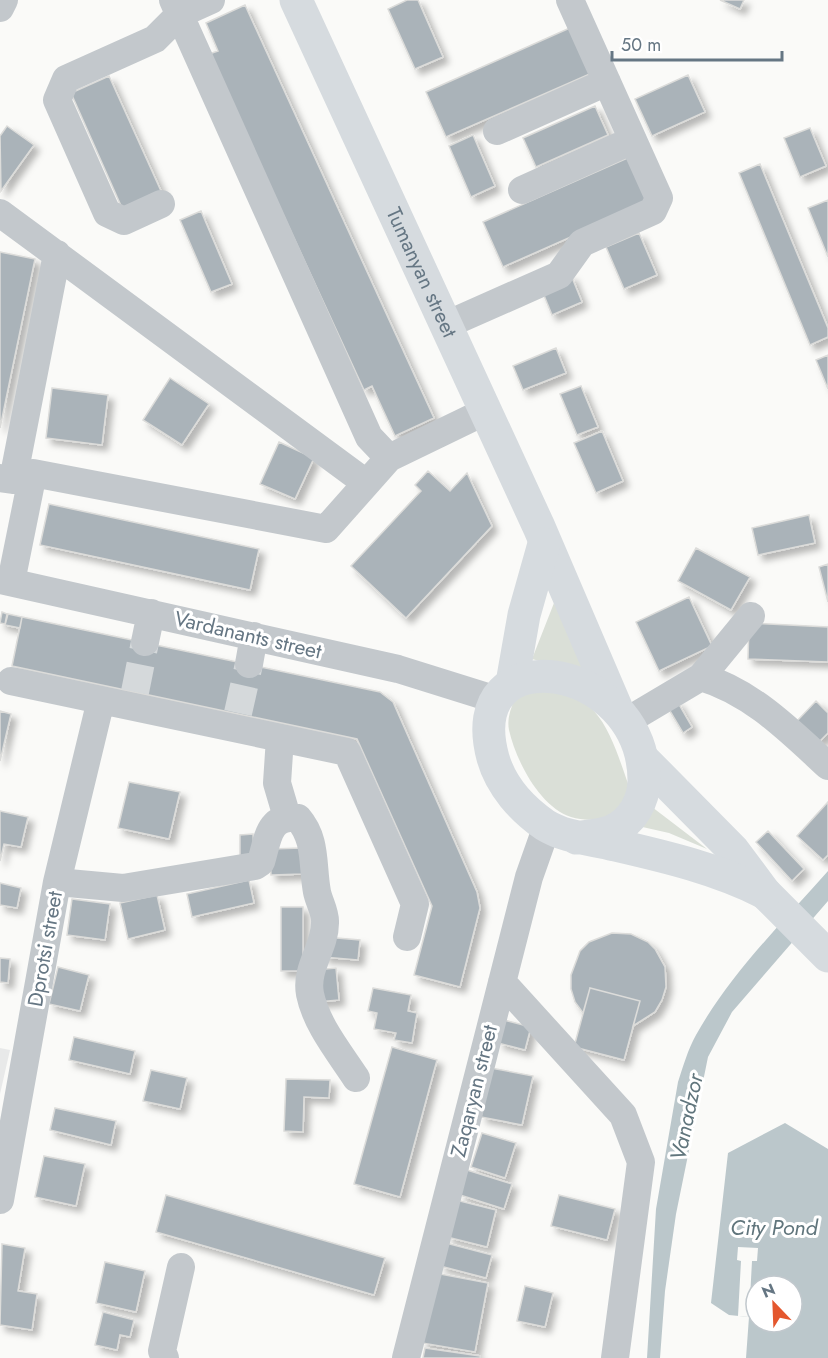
<svg xmlns="http://www.w3.org/2000/svg" width="828" height="1358" font-family="Jost,sans-serif">
<defs>
<filter id="shadow"><feDropShadow dx="5.5" dy="5.5" stdDeviation="3" flood-color="#0004"/></filter>
</defs>
<rect width="100%" height="100%" fill="#fafaf8"/>
<path fill="#e8e9e9" d="M0,1048L10,1050L0,1094Z"/>
<path fill="#dadfd7" d="M554,603L588,674L532,659Z
M542,688C558,693 582,698 594,711C612,731 621,765 630,789L617,816C601,819 587,822 571,817C540,807 516,761 509,730C507,720 510,709 515,699Z
M652,807L707,849L669,833L638,826Z"/>
<path fill="#bbc7cb" fill-rule="evenodd" d="M828,871V901L732,1012L708,1057L676,1214L665,1291L660,1358H647L656,1209L678,1082C683,1067 688,1049 696,1035C730,974 782,923 828,871Z
M785,1123L828,1149V1358H746L749,1317L729,1315L711,1303L728,1153ZM756,1286H792V1322H756Z"/>
<path fill="#fafaf8" d="M738,1247L758,1248L757,1261H752L749,1317L738,1316L741,1261L737,1260Z"/>
<path fill="#aab3b9" stroke="#dcdcda" stroke-width="1.5" filter="url(#shadow)" d="M407,0H418L443,57L415,69L388,9Z
M720,0H744L740,9Z
M245,5L434,418L395,436L372,386L364,390L209,54L218,51L206,23Z
M572,27L592,73L446,137L426,92Z
M688,75L705,112L652,136L635,99Z
M109,76L161,191L122,208L71,93Z
M595,106L608,135L536,167L523,138Z
M7,126L34,145L1,191L0,136Z
M810,128L826,166L800,177L784,138Z
M473,135L495,186L471,197L449,146Z
M632,156L652,201L503,267L483,222Z
M760,164L828,328V337L810,345L739,173Z
M828,200V257L808,208Z
M201,211L232,284L211,292L180,220Z
M639,233L657,275L624,289L606,247Z
M0,252L35,259L0,428Z
M571,275L582,302L552,315L541,288Z
M556,348L566,373L523,390L513,366Z
M828,355V389L816,360Z
M170,378L209,404L182,445L143,420Z
M581,386L598,427L577,435L560,394Z
M52,388L108,395L102,445L46,438Z
M602,431L623,481L596,493L574,443Z
M279,442L314,458L295,499L260,484Z
M428,471L450,491L467,473L492,526L406,618L351,566L421,491L415,485Z
M49,504L259,549L250,590L40,545Z
M809,515L815,543L758,555L752,528Z
M696,548L750,577L731,610L678,581Z
M828,564V602L819,567Z
M689,597L712,646L659,671L636,622Z
M2,612L7,614L5,624L0,623Z
M8,614L22,617L20,628L5,625Z
M22,617L380,692L393,702L477,892L480,908L460,987L414,975L432,906L357,739L12,666Z
M749,623L828,627V662L748,659Z
M677,701L692,727L683,733L667,706Z
M816,701L828,713V733L819,742L797,721Z
M0,711L11,714L0,761Z
M129,782L180,792L169,839L118,828Z
M828,802V855L823,860L797,836Z
M0,811L28,817L21,847L4,844L0,861Z
M768,831L804,869L792,881L756,842Z
M253,834L254,858H240V835Z
M302,848L303,874L271,875L270,849Z
M249,880L254,903L192,917L187,894Z
M0,883L21,888L17,908L0,905Z
M157,895L165,930L128,939L120,903Z
M72,899L110,904L105,940L67,935Z
M281,907H303V971H281Z
M612,933L631,934L648,942L655,949L665,967L666,987L662,1000L655,1012L633,1026L640,1001L590,988L583,1013L575,1002L571,989V975L580,951L589,942Z
M325,937L360,940L358,960L323,957Z
M0,958L10,959L8,983L0,982Z
M58,967L89,975L80,1011L49,1004Z
M336,968L339,1000L317,1002L314,970Z
M373,988L411,995L408,1011L417,1013L412,1043L394,1040L396,1033L374,1029L377,1013L368,1011Z
M590,988L640,1001L624,1060L574,1047Z
M504,1020L531,1027L525,1050L498,1043Z
M74,1037L135,1051L130,1074L69,1060Z
M392,1047L437,1060L400,1197L354,1184Z
M491,1068L533,1076L522,1125L481,1117Z
M151,1070L187,1078L180,1109L143,1101Z
M286,1079L330,1080L329,1098L304,1097L303,1132L284,1131Z
M55,1108L116,1121L111,1145L50,1130Z
M482,1133L516,1143L505,1178L471,1167Z
M44,1156L85,1164L76,1206L35,1197Z
M467,1170L512,1184L504,1209L460,1195Z
M166,1195L385,1258L374,1295L156,1232Z
M559,1195L615,1209L607,1240L551,1226Z
M456,1200L496,1210L487,1247L447,1237Z
M446,1243L492,1255L486,1278L440,1266Z
M2,1244L25,1248L18,1291L37,1294L32,1330L0,1325Z
M105,1262L145,1271L136,1312L96,1303Z
M435,1273L488,1283L475,1352L422,1343Z
M525,1286L553,1293L545,1327L517,1321Z
M103,1312L134,1320L130,1337L120,1335L117,1350L95,1345Z
M425,1348L480,1356V1358H423Z"/>
<g fill="none" stroke-linecap="round" stroke-linejoin="round">
<path stroke="#d5d9db" stroke-width="28" stroke-dasharray="28 14" stroke-linecap="butt" d="M135,692L145,642
M238,713L249,664"/>
<path stroke="#c3c8cc" stroke-width="28" d="M173,0L369,437L389,458
M0,8L4,0
M497,131L607,82
M522,190L633,140
M161,204L124,221L107,213L57,100L66,79L155,39L180,14L211,0
M0,213L366,483
M446,325L559,275L582,243L653,211L659,198L570,0
M0,478L13,480L57,254
M0,580L398,669L494,699
M11,582L33,473L326,529L389,458L486,411
M145,642L151,613
M249,664L254,636
M701,677C752,692 790,731 828,766
M11,681L347,752L415,904L407,937
M627,721L701,677L751,616
M280,738L277,783L287,817
M57,882L123,888L255,866L261,862C268,839 268,815 298,818C317,840 312,865 317,892C319,902 326,913 325,923C325,948 305,968 310,994C316,1024 339,1052 356,1078
M502,982L623,1115L641,1162L615,1358
M0,1200L57,882L101,700
M165,1358L162,1351L181,1267
M406,1358L529,877L547,826"/>
<g stroke="#d6dbdf" stroke-width="33">
<path id="s1" d="M296,0L539,527L616,707"/>
<path d="M512,683L524,615L544,544"/>
<path d="M643,759L733,850L765,893L828,956"/>
<path d="M576,838C587,836 602,835 612,831C632,822 644,801 644,780C643,660 459,633 493,758C501,786 522,809 545,825C566,838 592,839 615,845C667,857 718,869 765,893"/>
</g>
</g>
<g text-anchor="middle" dominant-baseline="central" stroke-width="6" stroke-linejoin="round" paint-order="stroke">
<g font-size="21" fill="#657683" stroke="#fff">
<text stroke="none"><textPath href="#s1" startOffset="300">Tumanyan street</textPath></text>
<text transform="translate(248 635) rotate(13)">Vardanants street</text>
<text transform="translate(45 949) rotate(-80)">Dprotsi street</text>
<text transform="translate(474 1091) rotate(-76)">Zaqaryan street</text>
</g>
<g font-size="22" font-style="italic" fill="#60757c" stroke="#fff">
<text transform="translate(686 1117) rotate(-78)">Vanadzor</text>
<text x="774" y="1227">City Pond</text>
</g>
</g>
<g transform="translate(774 1304) rotate(337)"><circle r="28" fill="#ffffff" stroke="#c1c8cd" stroke-width="1.5"/>
<path d="M0-4.5L10 22L0 15L-10 22Z" fill="#e4572e"/>
<text y="-9" font-size="16" font-weight="bold" text-anchor="middle" fill="#657683">N</text>
</g>
<path d="M612 51v9h170v-9" fill="none" stroke="#657683" stroke-width="3"/>
<text x="621" y="51" font-size="18" fill="#657683" stroke="#ffffff" stroke-width="4.5" paint-order="stroke">50 m</text>
</svg>
